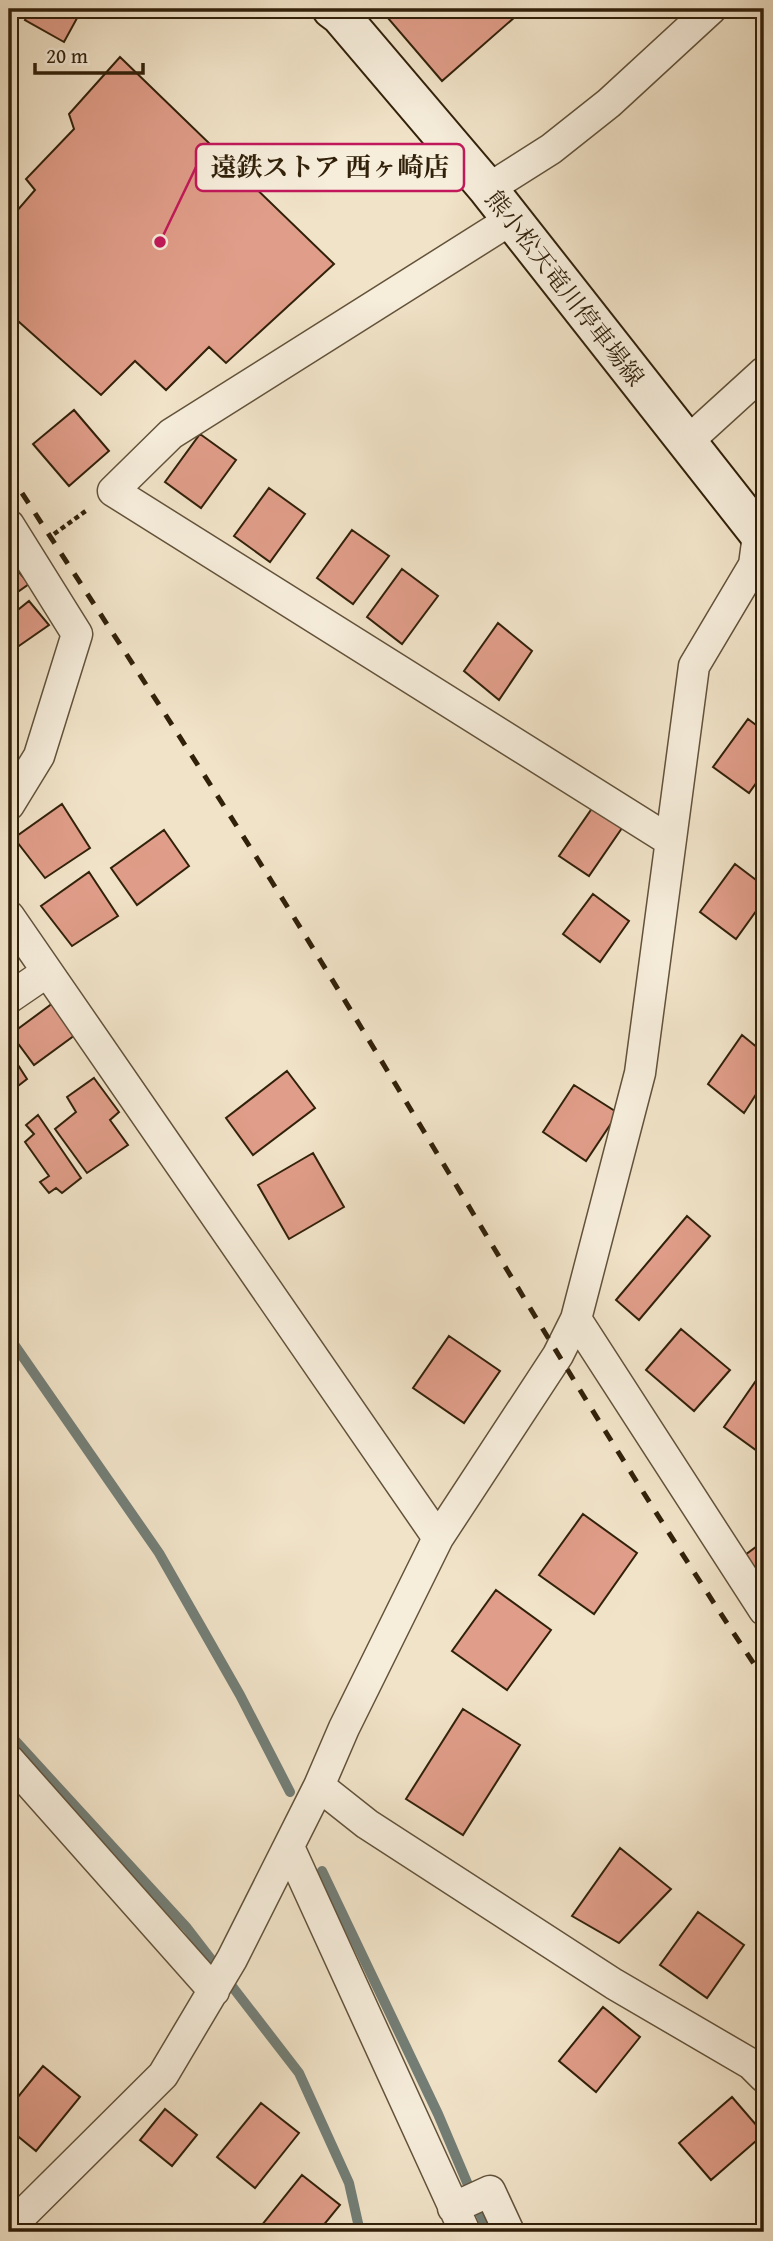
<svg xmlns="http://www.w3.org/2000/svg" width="773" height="2241" font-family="'Gentium Book Plus','Noto Serif JP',serif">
<rect width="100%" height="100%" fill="#f1e3c8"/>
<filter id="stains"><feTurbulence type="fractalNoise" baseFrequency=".00286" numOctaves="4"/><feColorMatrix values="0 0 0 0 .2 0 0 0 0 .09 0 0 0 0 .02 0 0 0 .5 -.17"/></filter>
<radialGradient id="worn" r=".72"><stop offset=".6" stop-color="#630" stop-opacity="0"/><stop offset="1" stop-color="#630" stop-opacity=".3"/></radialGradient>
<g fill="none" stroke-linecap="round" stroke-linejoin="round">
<path stroke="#737e76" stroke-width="10" d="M9,1337L159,1553L240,1695L290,1792
M9,1734L187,1928L299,2073L349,2183L360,2232
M322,1871L438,2114L488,2232"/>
</g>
<path fill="#e09d89" stroke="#32210a" stroke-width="2" d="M31,9H82L64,42L25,20Z
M397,9H524L442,81L387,17Z
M120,57L334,264L226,363L209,347L166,390L135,361L101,395L9,313V220L35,190L26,179L74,129L69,114Z
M74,410L109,451L69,486L33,444Z
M200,434L236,460L201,508L165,482Z
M269,488L305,514L270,562L234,536Z
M352,530L389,556L353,604L317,578Z
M9,560L29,584L9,598Z
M402,569L438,596L402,644L367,617Z
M29,601L49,625L16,648L9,639V617Z
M498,623L532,651L499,700L464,671Z
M748,719L764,731V772L749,793L713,767Z
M62,804L90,848L45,878L14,838Z
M593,807L622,828L589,876L559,856Z
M164,830L189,866L137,905L111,868Z
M735,864L764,886V900L736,939L700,912Z
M89,872L118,916L72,946L41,906Z
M593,894L629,921L600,962L563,934Z
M53,1003L75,1035L34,1065L11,1034Z
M742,1035L764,1053V1082L744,1113L708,1084Z
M9,1051L27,1079L9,1093Z
M287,1071L315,1108L253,1155L226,1118Z
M94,1078L119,1112L110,1120L128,1145L87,1173L55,1129L76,1112L67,1097Z
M574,1085L618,1113L586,1161L543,1132Z
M38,1115L81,1178L62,1193L56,1188L49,1193L40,1182L49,1176L25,1142L34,1134L26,1125Z
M313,1153L344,1207L289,1239L258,1185Z
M687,1216L710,1236L639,1320L616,1300Z
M681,1329L730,1370L694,1411L646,1370Z
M449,1336L500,1371L464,1423L413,1388Z
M764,1369V1456L724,1427Z
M583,1514L637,1553L594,1614L539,1575Z
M764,1541V1581L745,1555Z
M496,1590L551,1630L507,1690L452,1651Z
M463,1709L520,1745L463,1835L406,1799Z
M620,1848L671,1889L619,1943L572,1916Z
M698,1912L744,1945L707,1998L660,1965Z
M603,2007L640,2037L596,2092L559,2061Z
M43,2066L80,2097L36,2151L9,2129V2108Z
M732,2097L764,2134L711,2180L679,2143Z
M261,2103L299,2133L255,2188L217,2157Z
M165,2109L197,2135L172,2166L140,2140Z
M302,2175L340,2205L318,2232H262L258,2230Z"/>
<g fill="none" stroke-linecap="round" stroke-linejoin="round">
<g stroke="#62523a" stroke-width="33">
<path id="street" d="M488,189L551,149L609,103L711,9
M512,219L171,434L113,491L669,840
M686,443L764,372
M9,525L77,634L39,756L9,805
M9,916L438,1538
M9,998L47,972
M576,1319L764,1610
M9,1760L214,1991
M319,1786L367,1824L614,1984L751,2064L764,2077
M289,1847L465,2232
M453,2208L490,2191L509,2232
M9,2228L163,2075L232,1959L319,1786L344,1728L438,1538L558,1355L576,1319L640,1073L694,666L754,565L758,535"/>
</g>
<g stroke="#32210a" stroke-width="42">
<path id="secondary" d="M332,9L340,15L488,189L764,540"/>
</g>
<path stroke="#32210a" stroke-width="4.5" stroke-dasharray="5 3.5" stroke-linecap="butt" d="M54,534L87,510"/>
<use href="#street" stroke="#f6eddb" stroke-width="30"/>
<use href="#secondary" stroke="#f6eddb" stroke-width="38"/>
<path stroke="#32210a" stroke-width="5" stroke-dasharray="12 12" stroke-linecap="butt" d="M9,473C97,609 186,745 272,882C437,1147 590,1419 764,1679"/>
</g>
<g text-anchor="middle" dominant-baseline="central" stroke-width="6" stroke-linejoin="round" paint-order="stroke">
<g font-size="24" fill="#32210a" stroke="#f6eddb">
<text transform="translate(565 288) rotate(52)">熊小松天竜川停車場線</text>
</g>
</g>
<path fill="none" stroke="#c2185b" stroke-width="2.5" d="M160 242L196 167"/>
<circle fill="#c2185b" stroke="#f6eddb" stroke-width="2.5" cx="160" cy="242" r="7"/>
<rect fill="#f6eddb" stroke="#c2185b" stroke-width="2.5" x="196" y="144" width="268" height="47" rx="7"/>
<g font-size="26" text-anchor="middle" font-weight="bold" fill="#32210a">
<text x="330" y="176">遠鉄ストア 西ヶ崎店</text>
</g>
<rect width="773" height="2241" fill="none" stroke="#f1e3c8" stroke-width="35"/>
<rect x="10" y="10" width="752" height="2220" fill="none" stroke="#32210a" stroke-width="3.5"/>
<rect x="18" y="18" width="738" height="2206" fill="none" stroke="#32210a" stroke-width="2"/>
<path d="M35 63v10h108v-10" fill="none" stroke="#32210a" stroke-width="3.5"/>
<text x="46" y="63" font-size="21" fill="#32210a" stroke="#f6eddb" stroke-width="5" paint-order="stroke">20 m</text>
<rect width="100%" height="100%" filter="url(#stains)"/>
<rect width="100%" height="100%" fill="url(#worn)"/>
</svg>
